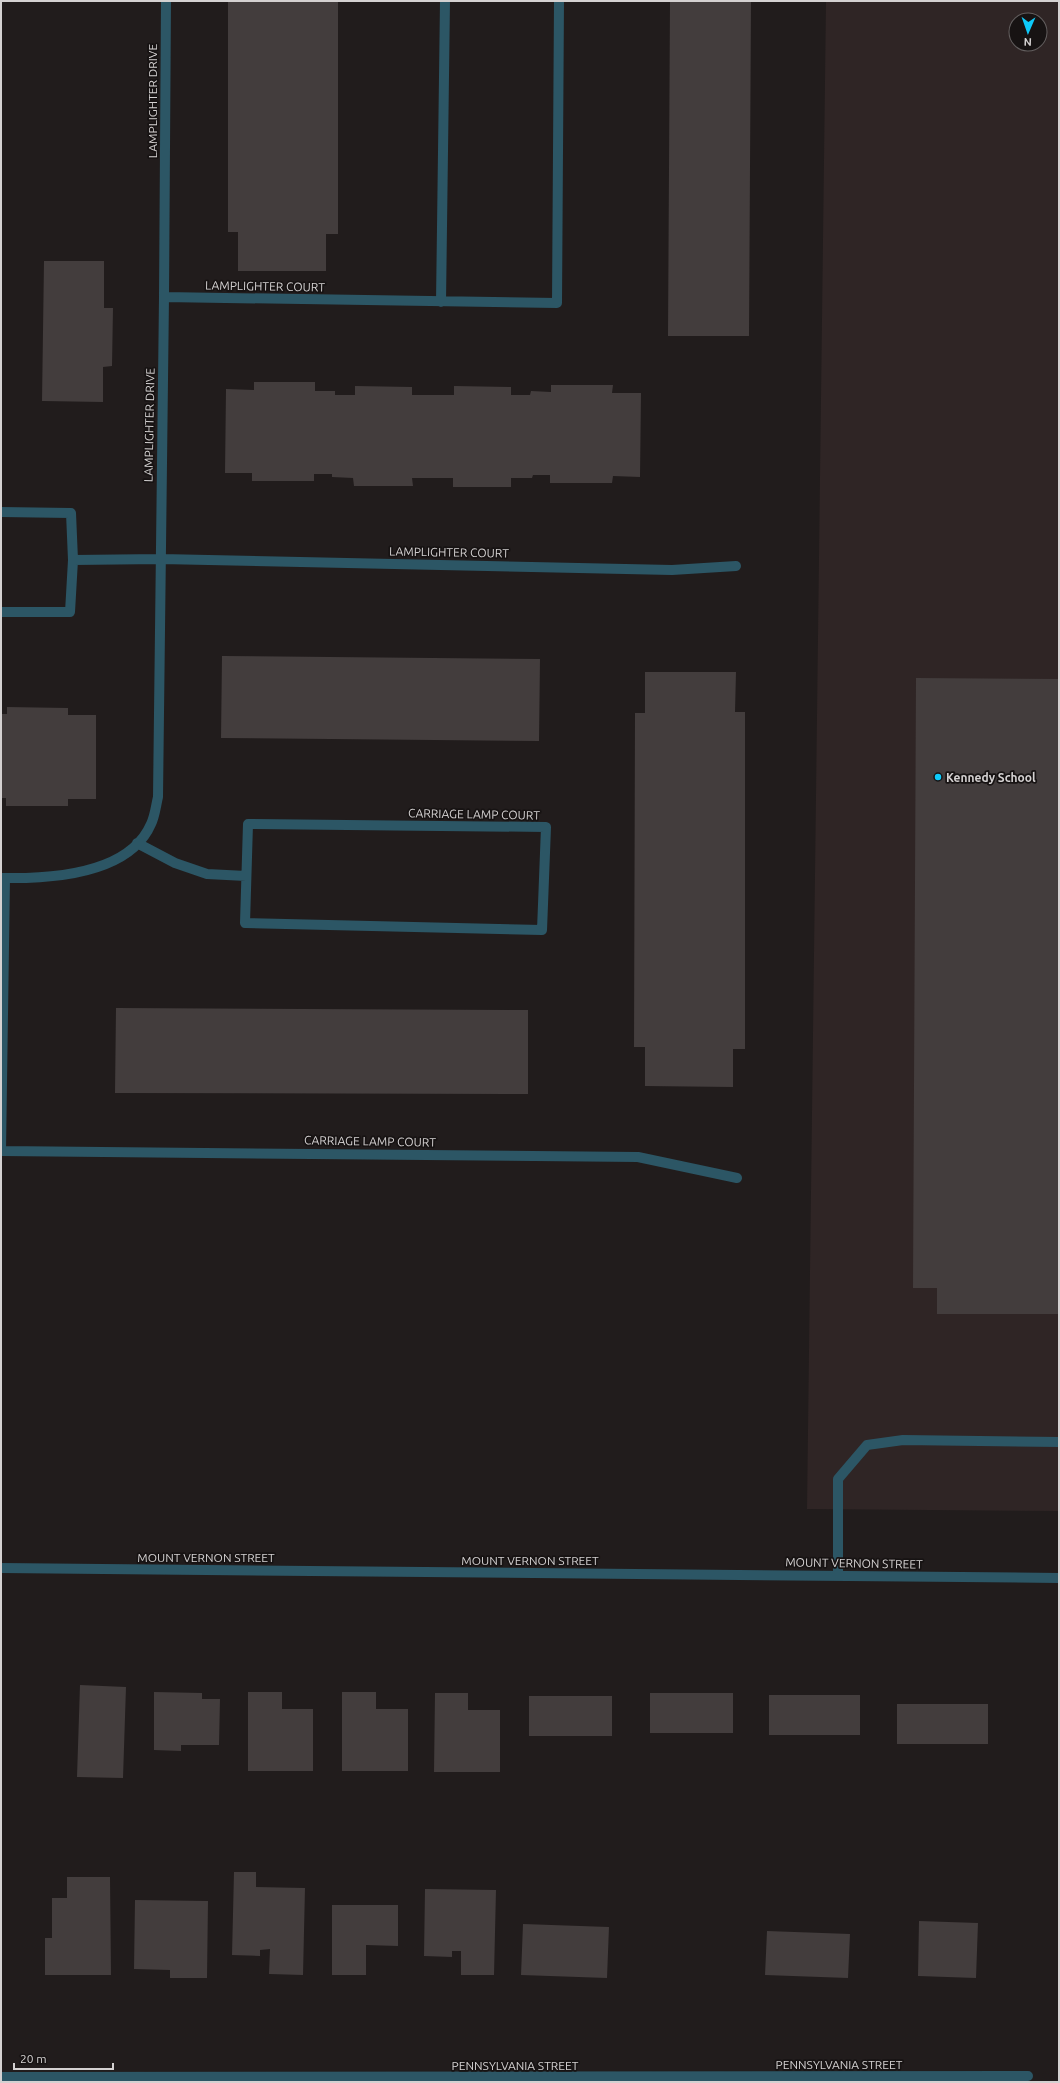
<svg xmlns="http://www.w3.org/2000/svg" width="1060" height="2083" font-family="Ubuntu,sans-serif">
<rect width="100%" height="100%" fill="#211c1c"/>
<path fill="#2f2525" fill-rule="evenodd" d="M826,1H1059V1511L807,1509ZM1016,20H1040V44H1016Z"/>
<path fill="#433d3d" d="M228,1H338V234H326V271H238V232H228Z
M670,1H751L749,336H668Z
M44,261H104V308H113L112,366L103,367V402L42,401Z
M254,382H315V391H335V395H355V386L412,387V395H454V386L511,387V395H530L531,391L551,392V385H613L612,393H641L640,477L613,476L612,483H550V475H533L532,478H511V487H453V478H412L413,486H354L353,478L332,477V474H314V481H252V473H225L226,389L254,390Z
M222,656L540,659L539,741L221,738Z
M645,672H736L735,712H745V1049H733V1087L645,1086V1047H634L635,713H645Z
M916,678L1059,679V1314H937V1288H913Z
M7,707L68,708V715H96V799H68V806H6V798H1V714H7Z
M116,1008L528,1010V1094L115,1093Z
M80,1685L126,1687L123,1778L77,1777Z
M154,1692L202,1693V1699H220L219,1745H181V1751L154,1750Z
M248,1692H282V1709H313V1771H248Z
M342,1692H376V1709H408V1771H342Z
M435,1693H468V1710H500V1772H434Z
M650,1693H733V1733H650Z
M769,1695H860V1735H769Z
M529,1696H612V1736H529Z
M897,1704H988V1744H897Z
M234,1872H256V1887L305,1888L303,1975L269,1974L270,1949L260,1950V1956L232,1955Z
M67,1877H110L111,1975H45V1938H52V1898H67Z
M425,1889L496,1890L494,1975H461V1951H452V1957L424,1956Z
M135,1900L208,1901L207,1978H170V1970L134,1969Z
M332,1905H398V1946L366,1945V1975H332Z
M919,1921L978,1923L976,1978L918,1976Z
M523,1924L609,1927L607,1978L521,1975Z
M767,1931L850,1934L848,1978L765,1975Z"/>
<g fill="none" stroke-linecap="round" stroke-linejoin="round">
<path stroke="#2c5665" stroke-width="10" d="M164,297L557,303L559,1
M441,302L445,1
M1,512L71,513L73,560L70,612H1
M73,560L161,559L672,570L736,566
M248,824L546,827L542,930L245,923Z
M137,843L175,863L207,874L246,876
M1,878C49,879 129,875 151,824C155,816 156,805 158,797L164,297L166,1
M1,1151L638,1157L737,1178
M1,1151L5,878
M1,1568L1059,1578
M838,1576V1479L867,1445L903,1440L1059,1442
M1,2077L1028,2076"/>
</g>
<circle fill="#0ecafa" stroke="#171313" stroke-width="1.5" cx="938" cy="777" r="4"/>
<g text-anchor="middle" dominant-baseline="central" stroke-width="3.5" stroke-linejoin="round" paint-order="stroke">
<g font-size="12" fill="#d4d1d1" stroke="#171313">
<text transform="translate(152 101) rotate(-90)">LAMPLIGHTER DRIVE</text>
<text transform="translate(265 286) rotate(1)">LAMPLIGHTER COURT</text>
<text transform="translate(149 425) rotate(-89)">LAMPLIGHTER DRIVE</text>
<text transform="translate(449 552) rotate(1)">LAMPLIGHTER COURT</text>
<text transform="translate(474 814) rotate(1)">CARRIAGE LAMP COURT</text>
<text transform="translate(370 1141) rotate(1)">CARRIAGE LAMP COURT</text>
<text x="206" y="1557">MOUNT VERNON STREET</text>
<text x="530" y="1560">MOUNT VERNON STREET</text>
<text transform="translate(854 1563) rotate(1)">MOUNT VERNON STREET</text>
<text x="839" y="2064">PENNSYLVANIA STREET</text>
<text x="515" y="2065">PENNSYLVANIA STREET</text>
</g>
<g font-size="12" font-weight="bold" fill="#d4d1d1" stroke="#171313" text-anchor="start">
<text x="946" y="777">Kennedy School</text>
</g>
</g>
<rect width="1060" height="2083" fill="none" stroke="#d4d1d1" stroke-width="4"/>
<g transform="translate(1028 32) rotate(182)"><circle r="19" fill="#171313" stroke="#635f5f"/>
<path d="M0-3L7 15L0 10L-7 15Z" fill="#0ecafa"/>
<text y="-6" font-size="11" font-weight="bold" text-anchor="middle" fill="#d4d1d1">N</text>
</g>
<path d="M14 2063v6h99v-6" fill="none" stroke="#d4d1d1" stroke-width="2"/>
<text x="20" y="2063" font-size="12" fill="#d4d1d1" stroke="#171313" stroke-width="3" paint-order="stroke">20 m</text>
</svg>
